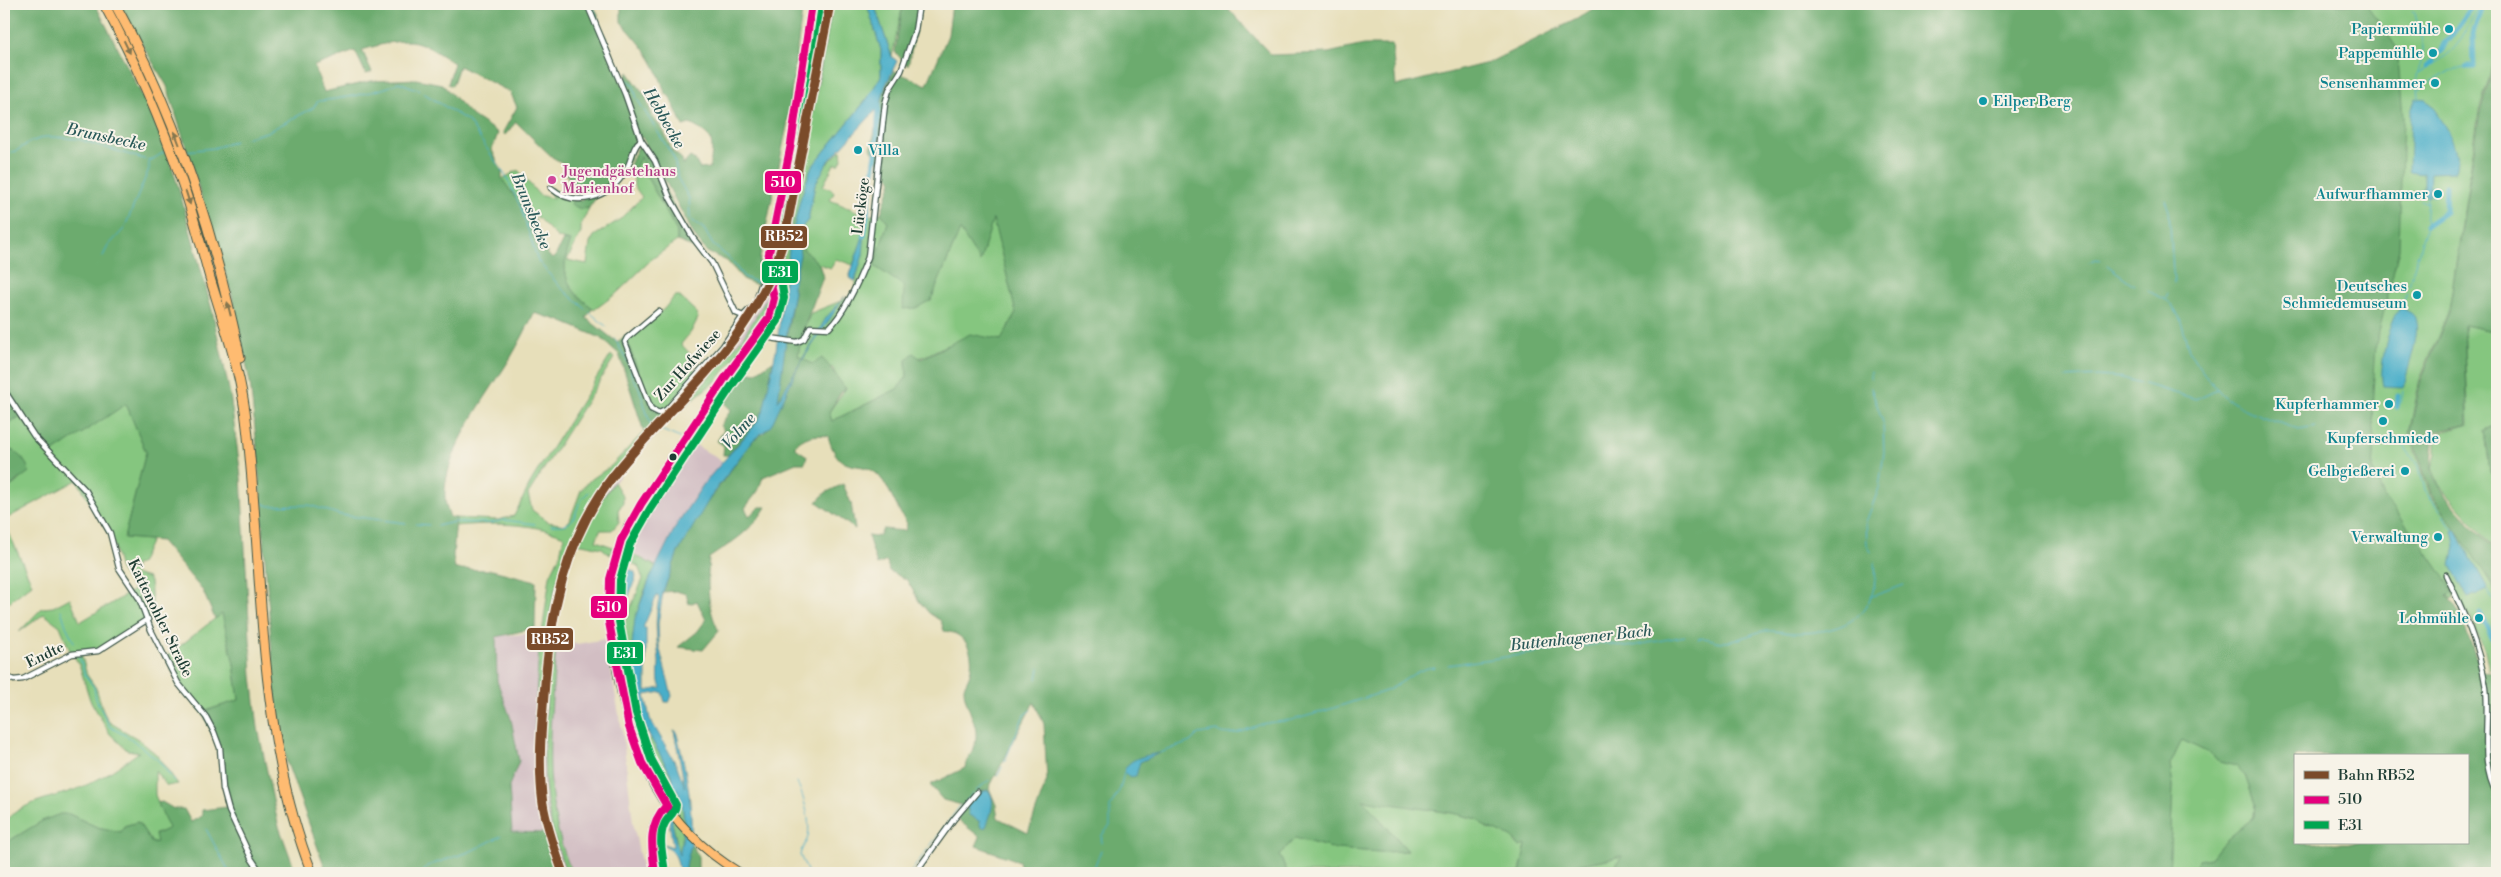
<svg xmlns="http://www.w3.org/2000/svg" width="2501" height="877" font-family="'Libre Bodoni',serif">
<rect width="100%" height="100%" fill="#f7f3e8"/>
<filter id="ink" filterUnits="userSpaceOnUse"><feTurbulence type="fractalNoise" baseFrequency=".02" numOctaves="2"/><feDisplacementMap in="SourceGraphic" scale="10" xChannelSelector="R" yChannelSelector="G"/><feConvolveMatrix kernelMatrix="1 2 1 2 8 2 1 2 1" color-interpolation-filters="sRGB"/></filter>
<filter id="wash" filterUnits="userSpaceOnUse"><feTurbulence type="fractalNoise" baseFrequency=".0096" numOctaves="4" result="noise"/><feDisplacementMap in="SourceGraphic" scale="20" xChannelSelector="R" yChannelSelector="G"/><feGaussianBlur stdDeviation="1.12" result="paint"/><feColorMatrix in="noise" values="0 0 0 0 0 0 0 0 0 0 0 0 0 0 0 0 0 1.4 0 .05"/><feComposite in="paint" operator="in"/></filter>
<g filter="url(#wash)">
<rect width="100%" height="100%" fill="#e7dfba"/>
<path fill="#d2bec3" d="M828,4H833L789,236L776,281L773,270L783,235Z
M767,284L770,294L743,337L619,477L597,506L568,564L560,586L552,638H547L546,642L577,644L605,639L622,730L633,822L643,873H572L557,832H552L567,873H560L545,833L512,832L509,786L519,761L511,719L497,681L496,636L542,633L547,637L550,607L563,562L580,523L601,488L721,355L750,316Z
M691,442L723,462L705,482L677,524L657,567L626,549L641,522Z"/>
<path fill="#85c67f" stroke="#52825a" d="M818,4H828L783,235L773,270Z
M833,4H867L881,50V76L867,99L811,168L797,212L784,284L776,281L789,236Z
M874,4H903L892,57Z
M2327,4H2497V37L2489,79L2479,111L2449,310L2420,379L2409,433L2430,494L2463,539L2497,593V664L2489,669L2485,652L2470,616L2452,592L2454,598L2451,599L2373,504Z
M841,150L842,159L839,164H834L823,186L830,188L834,193L830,200L868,216L881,213L888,222L874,266L931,300L960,230L980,261L993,218L1016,313L1002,340C990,337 954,342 943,347C928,354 923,359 906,360L907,377L897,389L832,421L829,412L846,388L837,379L833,368L812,364L798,356L802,333L811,313L856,295C854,273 864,253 865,232L853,265L836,259L831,268L819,264L799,245L803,226L808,220L815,185L824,167Z
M640,156L647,177L677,232V241L652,259L617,293L594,310C569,289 556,275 571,241L558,238L535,215L530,218L502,179L518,170L539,195L554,199L548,191L551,188L573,200L580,209L589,208L581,225V233L567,260L587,264L590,243L594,236L619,220L642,197L634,186V179L627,172L634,170Z
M770,294L768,311L749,339L717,380L683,407L743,337Z
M675,296H679L696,312L698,318L691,332L681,344L692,356L691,366L698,374L666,409L658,412L652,408L630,354L627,338L664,309Z
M2464,325L2497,332V425L2485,430L2490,472L2497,478V550L2439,485L2432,468L2436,453V434L2469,424Z
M611,355L614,358L528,494L532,510L548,522L565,525L570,520L581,490L589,481L611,466L644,432L648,434C632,452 614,469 600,489C570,534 552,584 547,638L542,633L550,576L560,555L564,536C532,522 489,523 455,526L456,518L498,520L514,516L533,478Z
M126,403L146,452L124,538L151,540L140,564L135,565L134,574L148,578L150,582L153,614L106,647L81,653L87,675L96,688L104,713L109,722L138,739L156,754L178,784L167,786L155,771V795L169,829L155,834L157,842L152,843L138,822L124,826L121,832L97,827L69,814L42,821L4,844V822C24,800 56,798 82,787C103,778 121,765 139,752L127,750L110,734L90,700L79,664L70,651L60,626L44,614L19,632L42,608L53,607L70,598L80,622L134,590L120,570L113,542L77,480L4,520V491L19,481L28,467L14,451L10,450L4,468V425L20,417L51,454Z
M614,482L623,497V503L618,510L619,522L612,530H600L596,541L613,547L610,555L602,548L577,543L597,506Z
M4,522L32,584L4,606Z
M629,552L657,567C627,612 624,684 648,733L638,736L623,668L616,624L624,623L643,579L638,566L627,561Z
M222,613L234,664L239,700L202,712L181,688L166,657Z
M546,643L538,745L540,811C531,756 536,703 539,649Z
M552,643H556C551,725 539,795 572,873H567C533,791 545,729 552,643Z
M651,738L673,778L667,785L658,786L640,746Z
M2182,740L2211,754L2217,761L2236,766L2245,775L2255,804L2254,817L2223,843L2211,858L2199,860L2191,873H2169L2173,786L2170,765Z
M677,788C687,809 683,832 680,855L672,823Z
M1362,799L1452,813L1477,819L1487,828L1512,836L1516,844H1526L1520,873H1288L1279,855L1295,838L1336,849L1381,852L1408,851Z
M1623,856L1611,873H1549L1581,864Z"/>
<path fill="#6cab6e" stroke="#467451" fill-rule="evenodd" d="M4,4H95L160,130L178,186L212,310L230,394L241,477L252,676L258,728L278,824L296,873H4V844L42,821L60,814H69L97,827L121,832L124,826L138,822L152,843L157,842L155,835L169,828L157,803L162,802L174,809H184L191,822L202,816V810L227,807L220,748L202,712L239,700L234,664L222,614L215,619L203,591L161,541L124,538L146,452L126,404L51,454L20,417L4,425Z
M120,4H592L598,14L597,26C614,42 612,66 623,85L628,72L646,97L652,116L663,130L672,151L682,159L683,165L690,157L695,160L700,169L710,168C713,141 716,137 690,124L683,126L670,97L665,93C656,61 643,46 621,22V4H803L787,126L760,257L758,285L744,280L727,261L707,252L695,237L642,137L634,142C632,150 630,160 625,168C617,184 598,192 589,208L580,209L571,204L573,200L584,199L570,185L564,164L552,157L516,122L505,135L503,132L517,107L510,92L459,66L452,86L448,84L454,63C442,56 429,46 416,42C401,38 376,46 362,50L372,72L366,74L355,51L314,66L324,92L371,81L416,79L442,84L470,114L498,133L492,150L502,172V179L530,218L535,220C537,235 541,247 552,259L556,255L563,240L571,241C558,272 567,290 593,308L586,318L617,342L625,336L652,408L658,412L666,409V415L648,434L644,432L619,354L601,338L558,320L534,313C527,328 519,343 511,357C488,396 427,471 450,517L456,518L453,556L455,569L492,570L536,581L535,628L496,637L497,681L511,719L519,761L509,786L512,832L545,833L560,873H327L287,763L275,695L257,447L250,382L232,295L167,86L134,31Z
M903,4H921L908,66L895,52Z
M952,4H1224L1271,55L1328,53L1364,45H1392L1396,86L1488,63L1577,19L1600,4H2366L2397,48L2403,117L2399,249L2376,344L2372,409L2375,442L2373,470L2384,497L2417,538L2449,585L2452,592L2447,595L2460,614L2481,671L2495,672L2497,678V873H2191L2199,860L2211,858L2223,843L2254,817L2255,804L2245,775L2236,766L2217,761L2211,754L2182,740L2170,765L2173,786L2169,873H1611L1622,856L1581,864L1549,873H1520L1526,845L1520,847L1512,837L1484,826L1477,819L1452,813L1363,800L1408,851L1381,852L1336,849L1295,838L1279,855L1288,873H1022L1019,861L976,846L980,837L957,819L962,805L943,800L930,785L965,768C967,753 977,754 976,732C975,720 963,699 964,688C965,683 969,678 970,673C975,653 967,633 944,631L941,621L929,613L919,601L907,580L889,571L887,561L877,565L868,536L875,537L880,535L883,529L905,531L907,523C896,509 891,489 879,476C861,456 840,480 828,436C815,434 803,436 794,447L807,456L805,463H796L763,477L758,491L745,508L749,516L760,507H766C753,530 731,543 709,558C707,583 707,609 719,631L703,650L678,647L697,632L706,620L697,601L689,604L686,594L676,591L663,592L678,552L701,511L753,440L764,433L773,421L779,406L778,388L794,292L793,286L799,245L819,264L823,277L802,333L798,356L812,364L822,358C832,368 837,378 846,389L841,392L829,412L832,421L897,389L907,377L906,360L913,353L921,359L970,334L1001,340L1016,313L993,219L980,262L960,230L931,300L916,308L903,309L904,286L874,266L888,222L881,213L892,181L871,148L882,97L894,71L927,85L948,35ZM1034,702L1044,724L1047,780L1028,833L998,818L996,805L989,788ZM2295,756H2467V843H2295ZM988,790L992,798L991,814L979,824L982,791Z
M2497,43V332L2464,325L2468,424L2435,432C2434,440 2431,467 2432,470C2438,495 2480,532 2497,551V591L2431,493L2410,432L2421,380L2449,312L2480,112L2490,79Z
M640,142C663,176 674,218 700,250L677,241V231L647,177L641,157L634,170L627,172Z
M773,361L765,406L759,419L728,455H723L724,446L717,441L724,430L720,426L731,410L720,399L739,369L755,373Z
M2497,425V478L2490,472L2485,430Z
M10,450C18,452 28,463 29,472L4,491V468Z
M843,484L851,503L855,529L817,502L825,493Z
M691,844L698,855V873H686L685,866Z"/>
<path fill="#4aaec9" stroke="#34767e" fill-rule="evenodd" d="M867,4H874L892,57L897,61L885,87L880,108H878L827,163L815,185L808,220L803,226L799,245L800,255L793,286L794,292L789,317L778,401L826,318L845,296L798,367L771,426L753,440L713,493L678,552L663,592L658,624L659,646L672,696L669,702H665L662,692L645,695L650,719L676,764L685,787L674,731H676C686,768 693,804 691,843C690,853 685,862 686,873H679C678,858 675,850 660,843L673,847L669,822L673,778L648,733L637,708L631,654L635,618L650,578L677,524L705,482L755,425L763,412L776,350L790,242L800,200L811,168L867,99L881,76V50ZM657,595L659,598C654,621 657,639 659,662C659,671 657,680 661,688L646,691V628H643ZM676,788C687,807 684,834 679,855L672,823Z
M2416,98L2426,99C2440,111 2465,155 2454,172L2430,173L2429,197L2420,193V189H2423V173L2409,171L2411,110Z
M865,230L863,255L855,281L849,278Z
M2400,308C2405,310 2411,312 2414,316C2423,331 2406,371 2404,387L2383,386C2378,368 2389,322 2400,308Z
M2455,529L2488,589L2468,598L2451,566L2455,545L2452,531Z
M626,567L635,572L636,577L623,611L617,615L619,569Z
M1160,753L1140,762L1136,776L1129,777L1124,772C1127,758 1148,755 1160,753Z
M988,790C997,800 990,816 986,827L981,828L979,821L969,815L967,806L979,793Z"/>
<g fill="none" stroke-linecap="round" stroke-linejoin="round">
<path stroke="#4aaec9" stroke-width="1" d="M592,4L599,23
M2412,11L2415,13
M2415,14L2422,41V60L2417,75L2419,98
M601,30L620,76L633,84L637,99L674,158L678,179L689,198L690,219L704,229L713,245L728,257L744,277L758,283
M2418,73C2433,64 2449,57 2459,42C2466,31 2470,21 2477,11L2476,4
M2430,83L2456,68L2467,67
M2420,89L2425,85
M245,138L267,132L313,108L318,101C333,100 388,91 398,82L417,89L468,121L507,178L521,208L538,261L561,288L607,327
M185,151L214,148L235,141
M4,154L16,151L30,142L45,137H55L78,139L147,160L153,159L166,151
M2165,200L2169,211L2174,284
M2421,200L2427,203
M103,256L108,246L124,229L149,169V162L153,159
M2089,262L2095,259L2101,260
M2107,265L2134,285
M2409,285L2425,230L2427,196
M2148,290C2154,296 2165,297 2171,304C2182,317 2184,334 2189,350C2194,362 2214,387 2224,396C2243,412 2277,421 2299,430L2316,427
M2166,299L2168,293
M2401,308L2407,292
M615,339L631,368L632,377L639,387L650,423L656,427
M1871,378V372
M2066,378L2097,376L2123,378L2196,399L2217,389
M2401,402L2403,391
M661,430L680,438
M2344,436L2364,444L2375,445
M2401,442L2419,467L2425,490L2453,530
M597,489L600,491
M262,503L269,506L309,505L341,515L406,523
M416,524L429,525
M551,525C585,528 569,506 589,492
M437,526L454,522L490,523L504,520L535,524
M1871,552L1867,544L1866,522L1879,488L1884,452L1883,422L1871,388
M2488,590L2493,600
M1870,597L1904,585
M61,610L66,626L74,642
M1698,639C1707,636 1714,642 1724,642C1737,642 1751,633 1764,631C1774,630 1784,633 1794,633C1842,633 1880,618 1875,562
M79,656L85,675L94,687L96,699L110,727L130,738L159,761L175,782
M1448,665L1605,643L1626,647L1685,636
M1037,679L1039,668
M2497,716C2490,734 2491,758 2497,777
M1160,753L1190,742L1198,734L1218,731C1231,739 1248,728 1262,724C1274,721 1287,722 1300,718C1327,711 1354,701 1380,693C1400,688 1413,668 1435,667
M1005,761L1024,715L1031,710
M998,775L1002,767
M797,782C804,798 811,820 808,837C806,844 801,848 800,855L808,873
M976,791L989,780
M965,802L973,793
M206,829L230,873
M1101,843L1102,835L1110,826V807L1120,789L1125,769
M423,873L427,866L469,852L501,836
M910,873L960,806
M1092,873L1101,850"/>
<path stroke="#4aaec9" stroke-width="5" d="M2449,39L2474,4
M2441,52L2446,42
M2426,67L2433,61
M2467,67H2474L2473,33L2482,7
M2433,193V188
M2426,225L2445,212L2446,185
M864,236L876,153L879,103
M2397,407L2398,395
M2480,613L2492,638"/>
</g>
</g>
<g filter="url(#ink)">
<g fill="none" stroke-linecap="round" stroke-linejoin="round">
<g stroke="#3d5548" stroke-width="7">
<path id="minor" d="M587,4L625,94L641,140L655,161L670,198L693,238L712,263L736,313L743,316
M551,188C576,209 610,198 626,170C632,161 632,146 641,140
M659,311L627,338L625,342L651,409L659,413L666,410L723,346L743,316L755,304L761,285L769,276
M757,336L797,342L804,339L810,327L829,328C845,312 860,278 868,257L885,104L889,90L901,71L915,31L919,4
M4,390L34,436L86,491L110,533L119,568L139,598L151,630L178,683L206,717L214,732L220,748L223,789L229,811L251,858L261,873
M2446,575C2463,610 2480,648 2486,688C2490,722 2479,763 2497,794
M4,676L14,680L23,679L72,654L98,651L148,619
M915,873L954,819L977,792"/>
</g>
<g stroke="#3d5548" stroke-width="8">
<path id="tertiary" d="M653,831L658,822L671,813
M655,873C653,847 644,825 666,806"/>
</g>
<g stroke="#3d5548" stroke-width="10">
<path id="primary" d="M740,873C660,825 633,758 617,670C608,619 604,574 628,526L725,378L769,318L774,298L768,271V258L791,144L812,4"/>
</g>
<g stroke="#3d5548" stroke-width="11">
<path id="motorway" d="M104,4C135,61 161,120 182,182C193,213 201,246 210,278C225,327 242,375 247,427C264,577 256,731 312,873
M115,4C176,114 215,235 240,358"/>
</g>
<use href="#minor" stroke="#fff" stroke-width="4.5"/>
<use href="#tertiary" stroke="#fff" stroke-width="5.5"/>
<use href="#primary" stroke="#febb71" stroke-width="8"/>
<use href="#motorway" stroke="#febb71" stroke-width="9"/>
<g stroke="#f7f3e8" stroke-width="11">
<path id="bus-1" d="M671,813L642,763L629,727L609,622L610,579L621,540L641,504L725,378L769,318L774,298L768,271V258L791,144L812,4
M655,873C652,848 647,826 666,806"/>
</g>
<g stroke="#f7f3e8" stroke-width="11">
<path id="bus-2" d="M665,872C663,857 658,839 664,825C667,817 675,814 676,805L651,759L636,713L619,621L620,580L630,544L650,509L733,384L778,321L784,298L778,259L801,145L822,5"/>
</g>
<use href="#bus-1" stroke="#e5007d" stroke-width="8"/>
<use href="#bus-2" stroke="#00a651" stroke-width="8"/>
<g stroke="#f7f3e8" stroke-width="12">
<path id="rail-1" d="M563,873C555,850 547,828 543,804C538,768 541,731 544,695C550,615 564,540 614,475C679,394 760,338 786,231L830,4"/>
</g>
<use href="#rail-1" stroke="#7a4b2a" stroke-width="9"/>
</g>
<defs><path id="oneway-solid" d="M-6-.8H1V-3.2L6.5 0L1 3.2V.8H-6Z" transform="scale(1.25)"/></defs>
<g fill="#83764f">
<use href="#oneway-solid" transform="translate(127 47) rotate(64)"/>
<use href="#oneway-solid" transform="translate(177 138) rotate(-111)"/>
<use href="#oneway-solid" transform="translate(188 198) rotate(72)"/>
<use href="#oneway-solid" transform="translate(229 309) rotate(-104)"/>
</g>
</g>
<g fill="#0f9aa8" stroke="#f7f3e8" stroke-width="2">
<circle cx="2449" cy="29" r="5"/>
<circle cx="2433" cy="53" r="5"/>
<circle cx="2435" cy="83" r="5"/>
<circle cx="1983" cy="101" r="5"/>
<circle cx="858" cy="150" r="5"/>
<circle cx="2438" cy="194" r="5"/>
<circle cx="2417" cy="295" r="5"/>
<circle cx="2389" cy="404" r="5"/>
<circle cx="2383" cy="421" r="5"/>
<circle cx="2405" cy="471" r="5"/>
<circle cx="2438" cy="537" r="5"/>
<circle cx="2479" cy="618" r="5"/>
</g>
<circle fill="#d1479c" stroke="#f7f3e8" stroke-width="2" cx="552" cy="180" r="5"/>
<circle fill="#1f3d34" stroke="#f7f3e8" stroke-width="2" cx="673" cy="457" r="4.5"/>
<g text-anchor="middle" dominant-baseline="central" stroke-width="4" stroke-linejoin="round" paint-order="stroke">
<g font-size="15" fill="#0d838f" stroke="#f7f3e8" text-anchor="end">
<text x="2439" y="29">Papiermühle</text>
<text x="2423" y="53">Pappemühle</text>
<text x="2425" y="83">Sensenhammer</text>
<text x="1993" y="101" text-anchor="start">Eilper Berg</text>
<text x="868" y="150" text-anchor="start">Villa</text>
<text x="2428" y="194">Aufwurfhammer</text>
<text x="2407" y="286">Deutsches<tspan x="2407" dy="17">Schmiedemuseum</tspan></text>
<text x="2379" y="404">Kupferhammer</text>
<text x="2383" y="438" text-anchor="middle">Kupferschmiede</text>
<text x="2395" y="471">Gelbgießerei</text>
<text x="2428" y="537">Verwaltung</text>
<text x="2469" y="618">Lohmühle</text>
</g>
<g font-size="15" fill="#b23c85" stroke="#f7f3e8" text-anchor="start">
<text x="562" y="171">Jugendgästehaus<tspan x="562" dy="17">Marienhof</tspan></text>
</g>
<g font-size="15" fill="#1f3d34" stroke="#f7f3e8">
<text transform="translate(861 206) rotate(-83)">Lücköge</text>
<text transform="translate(688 365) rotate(-48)">Zur Hofwiese</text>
<text transform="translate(160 618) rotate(64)">Kattenohler Straße</text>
<text transform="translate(45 655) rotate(-26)">Endte</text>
</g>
<g font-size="16" font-style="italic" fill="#2a5959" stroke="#f7f3e8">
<text transform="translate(664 118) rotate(60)">Hebbecke</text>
<text transform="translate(106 137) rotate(12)">Brunsbecke</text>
<text transform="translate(531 211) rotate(68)">Brunsbecke</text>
<text transform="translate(739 431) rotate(-49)">Volme</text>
<text transform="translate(1581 638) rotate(-6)">Buttenhagener Bach</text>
</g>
</g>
<g stroke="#f7f3e8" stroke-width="2">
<rect x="764" y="170" width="38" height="24" rx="5" fill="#e5007d"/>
<rect x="760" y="225" width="48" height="24" rx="5" fill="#7a4b2a"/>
<rect x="761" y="260" width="38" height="24" rx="5" fill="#00a651"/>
<rect x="590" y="595" width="38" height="24" rx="5" fill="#e5007d"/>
<rect x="526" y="627" width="48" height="24" rx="5" fill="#7a4b2a"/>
<rect x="606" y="641" width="38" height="24" rx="5" fill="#00a651"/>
</g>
<g font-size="14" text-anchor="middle" font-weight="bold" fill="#fff">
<text x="783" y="187">510</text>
<text x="784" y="241">RB52</text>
<text x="780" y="277">E31</text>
<text x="609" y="612">510</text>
<text x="550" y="644">RB52</text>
<text x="625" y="658">E31</text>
</g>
<rect width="2501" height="877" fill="none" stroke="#f7f3e8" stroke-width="20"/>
<rect x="2294" y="754" width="175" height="90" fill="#f7f3e8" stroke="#a1aaa0"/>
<rect x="2304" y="771" width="25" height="8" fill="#7a4b2a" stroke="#a1aaa0"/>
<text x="2338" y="780" font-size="15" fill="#1f3d34">Bahn RB52</text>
<rect x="2304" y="796" width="25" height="8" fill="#e5007d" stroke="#a1aaa0"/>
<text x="2338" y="804" font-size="15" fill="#1f3d34">510</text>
<rect x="2304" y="821" width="25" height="8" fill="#00a651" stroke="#a1aaa0"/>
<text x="2338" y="830" font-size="15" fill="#1f3d34">E31</text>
</svg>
